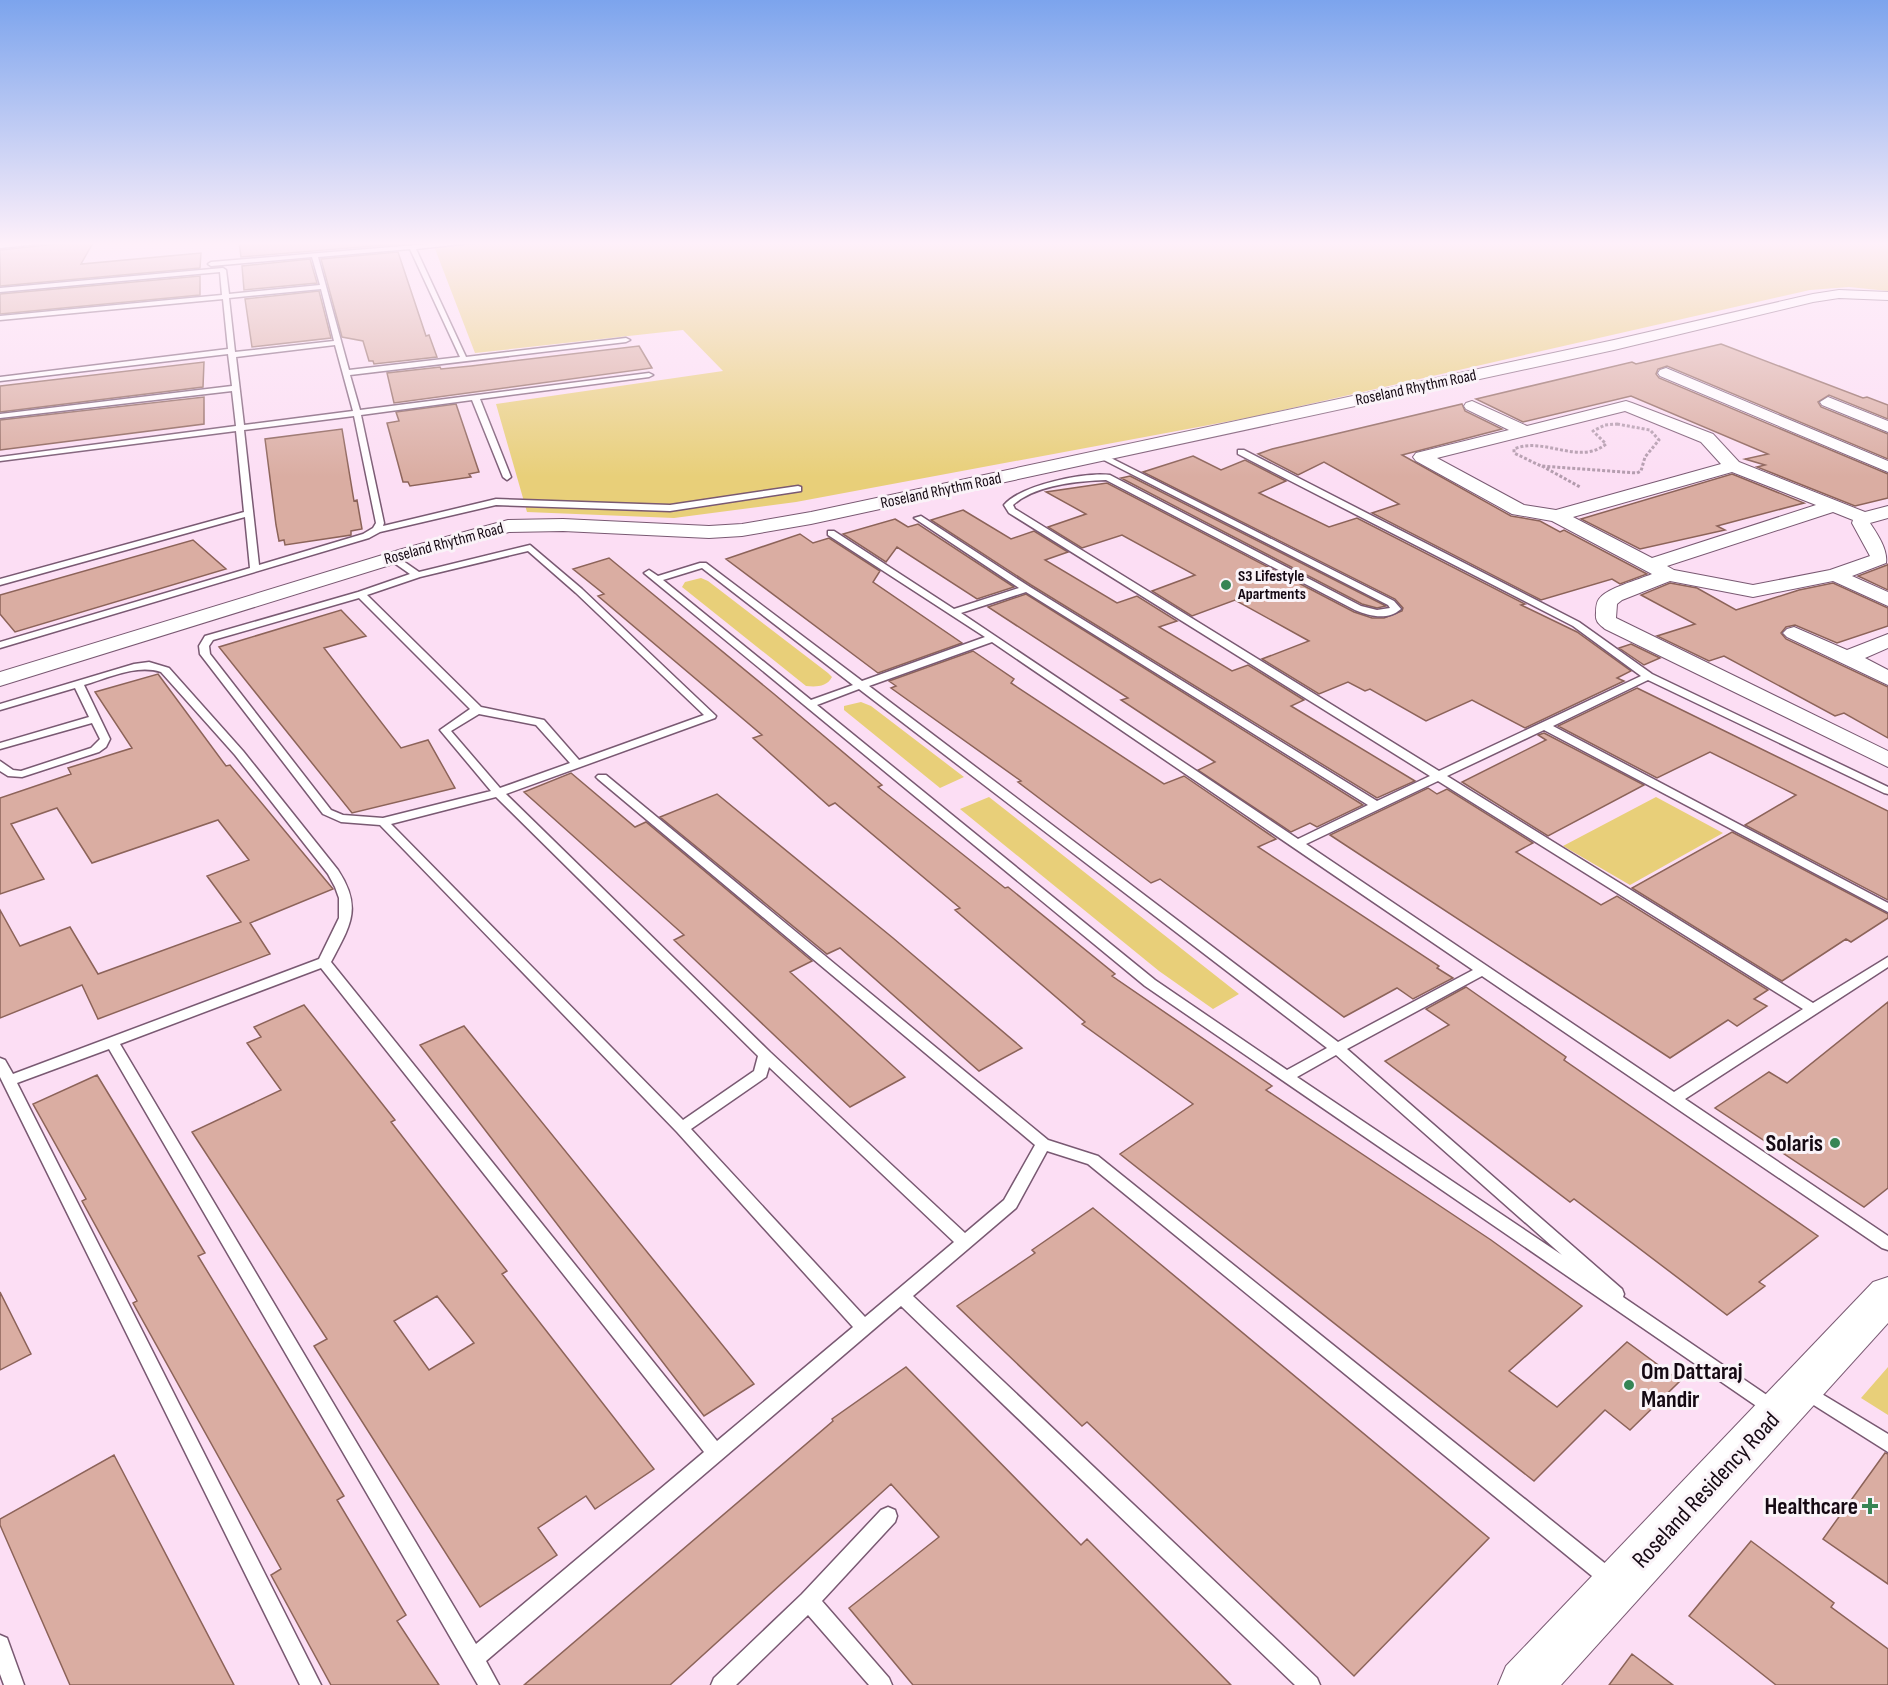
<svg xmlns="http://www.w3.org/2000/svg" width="1888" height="1685" font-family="'Sofia Sans Condensed',sans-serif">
<rect width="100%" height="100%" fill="#fcdef4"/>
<path fill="#e8cf79" d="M432,241H1888V291L1849,287L1810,290L1252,417L796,502L674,518L527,512L496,404L723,371L683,330L475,353Z
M701,578L708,581L828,673L832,677C827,687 816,687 806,686L682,587L685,582Z
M861,702L871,706L964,777L940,788L844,710V706Z
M989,797L1239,994L1213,1009L1159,971L960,809Z
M1656,797L1723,833L1630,885L1563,846Z
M1888,1367V1415L1861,1398Z"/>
<path fill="#daada2" stroke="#8c6359" stroke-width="1.5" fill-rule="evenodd" d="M68,241H94L81,264L201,253L200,268L0,286V250L66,243Z
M239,241H394L396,244L241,257Z
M398,252L426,336L429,335L437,357L374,364L373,361H369L363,341L342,337L321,259Z
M310,259L317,283L244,290L242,266Z
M200,276V295L0,314V294Z
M319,291L331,338L252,347L245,299Z
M1721,344L1863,398L1867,397L1888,405V419L1829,395L1818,402L1821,407L1888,434V459L1667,366L1658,369L1656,374L1659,378L1888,474V498L1855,506L1757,467L1765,465L1745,459L1768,454L1631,396L1523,422L1476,399L1632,362L1636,364Z
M639,346L652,368L394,403L387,373L440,367L441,369L471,366Z
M204,362L203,387L0,412V386Z
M204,397V424L0,450V420Z
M456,404L479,472L469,474L471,477L410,486L408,482H403L387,423L399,421L396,412Z
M1462,404L1465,411L1502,429L1402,455L1511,516L1540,521L1560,532L1564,530L1647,574L1620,584L1612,579L1541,600L1372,513L1399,504L1324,462L1298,475L1258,454L1272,449Z
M342,429L354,501L357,500L362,529L351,531V535L285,545L284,540L279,541L276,525L265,439Z
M1193,456L1221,470L1245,460L1286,481L1259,493L1329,527L1357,518L1525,604L1521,605L1577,632L1631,671L1617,678L1624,681L1525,728L1472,700L1426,721L1370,689L1365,691L1348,682L1319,694L1262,659L1309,641L1235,600L1192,616L1152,591L1195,575L1122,535L1082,548L1048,527L1086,514L1046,492L1107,483L1354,612L1372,618H1384L1402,611L1403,608L1395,599L1143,472Z
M1732,474L1804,503L1717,526L1725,530L1640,549L1581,519Z
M1130,476L1386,606L1377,608L1362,604L1121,478Z
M963,510L1011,539L1034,531L1068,552L1045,560L1117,603L1137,596L1177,621L1159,627L1232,671L1248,665L1304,700L1291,706L1415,781L1377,798L1031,585L931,520Z
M895,519L908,527L918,524L1014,587L977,599L897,547L886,562L843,534Z
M800,534L813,543L829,538L880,571L873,582L962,643L878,673L726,559Z
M193,540L226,569L15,632L0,614V595Z
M609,558L774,694L882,785L878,787L1005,888L1008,887L1115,974L1112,976L1272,1086L1266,1090L1491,1240L1582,1306L1509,1371L1557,1407L1627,1342L1680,1381L1630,1430L1605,1410L1534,1481L1120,1154L1193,1104L1082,1024L1085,1022L955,910L960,908L835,803L829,806L753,738L762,735L598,596L604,594L573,569Z
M1888,564V590L1858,576L1887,565Z
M1670,583L1697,588L1736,610L1799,590L1833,583L1888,608V626L1837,643L1795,625L1786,627L1781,633L1786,639L1888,687V738L1844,713L1835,716L1724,656L1709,661L1657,636L1695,624L1641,595Z
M1026,594L1363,805L1317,827L1310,823L1291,832L1198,770L1215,762L1121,700L1128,698L988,607Z
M341,610L366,636L324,648L401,748L428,740L455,788L352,813L219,647Z
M1631,644L1660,658L1644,665L1619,648Z
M973,651L1014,679L1011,683L1164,784L1184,776L1276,839L1258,847L1439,966L1437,968L1453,978L1413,999L1397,988L1344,1017L1160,879L1151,883L1018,782L1021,781L891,688L896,686L889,681Z
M158,674L226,766L230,765L333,889L250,923L270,954L98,1019L82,985L0,1018V910L20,946L70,927L98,974L241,922L207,876L249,860L218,820L92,863L57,808L11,824L44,879L0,894V798L71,774L68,768L132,748L95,692Z
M1637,688L1888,811V900L1745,825L1796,795L1710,752L1657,778L1558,726Z
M1544,733L1644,785L1548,836L1462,782L1546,740L1538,735Z
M571,773L635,827L646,822L812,961L790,972L905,1077L850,1107L674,940L684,935L524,792Z
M1428,788L1437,794L1447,789L1533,843L1516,852L1601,905L1617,896L1768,990L1754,999L1767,1006L1737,1026L1728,1020L1670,1058L1330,835Z
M717,794L893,938L1022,1048L979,1071L840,948L827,954L660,817Z
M1732,832L1888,914V918L1851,942L1846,939L1782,981L1632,888Z
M1466,987L1566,1057L1564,1060L1818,1236L1759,1282L1765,1286L1727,1315L1574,1199L1570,1202L1385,1061L1449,1025L1426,1009Z
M1888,1002V1188L1864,1207L1715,1108L1769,1072L1787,1083Z
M304,1005L395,1120L391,1122L507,1271L502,1274L654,1469L595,1509L586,1496L538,1528L557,1555L480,1607L314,1346L327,1339L192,1132L281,1090L247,1043L261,1037L254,1027ZM437,1296L474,1343L429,1370L394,1321Z
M464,1026L754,1384L704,1416L420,1045Z
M97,1075L205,1253L198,1256L344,1496L337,1500L406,1615L397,1621L439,1685H331L271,1575L281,1569L133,1303L137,1301L82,1201L86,1199L33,1104Z
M1093,1208L1489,1538L1354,1676L1087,1422L1082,1426L957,1306L1035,1253L1032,1250Z
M0,1292L31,1354L0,1370Z
M906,1367L1081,1545L1087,1539L1231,1685H913L849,1608L939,1537L891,1484L670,1685H524L833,1421L832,1419Z
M1885,1453L1888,1454V1584L1823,1539Z
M114,1455L234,1685H70L0,1525V1519Z
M1751,1541L1834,1603L1831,1607L1888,1649V1685H1776L1689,1616Z
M1632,1654L1673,1685H1609Z"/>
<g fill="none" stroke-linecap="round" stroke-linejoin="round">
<g stroke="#795972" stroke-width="3">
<path id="service" d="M41,241H66L0,248V244Z
M464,241H488L416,249L466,357L626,338L630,340L626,342L350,375L360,410L649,373L653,375L649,377L480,399L511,477L507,480L503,477L472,400L361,415L384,523L383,526L496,499L670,505L798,486L801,487V491L670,511L496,505L380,532L369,538L0,648V642L250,568L245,517L0,585V579L244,512L236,431L0,461V457L236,426L232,391L0,418V414L232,386L228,354L0,381V377L228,349L223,299L0,320V316L222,295L220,272L0,292V288L223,268L226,270L229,294L320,285L312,257L211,266L208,264L211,262ZM410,249L460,357L349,370L318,257ZM321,289L334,341L235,352L229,298ZM335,345L353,411L244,425L236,357ZM354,416L376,523L373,528L363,534L259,565L244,430Z
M1238,450H1244L1579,622L1652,674L1888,787V794L1884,793L1648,680L1553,726L1888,903V912L1544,730L1447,776L1813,1003L1888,957V967L1685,1099L1888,1236V1250L1882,1248L1482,976L1347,1049L1622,1289L1624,1294L1623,1297L1780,1404L1783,1409L1780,1414L1774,1417L1768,1414L1145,986L644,573L649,570L658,576L700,563H706L862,681L985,637L828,535V531H834L954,609L1019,588L914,518L921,516L1030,587L1377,801L1430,776L1009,513L1004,505C1021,485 1084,472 1110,475L1361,606L1377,610L1390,608L1388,605L1098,457V453H1101L1394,601L1401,609C1387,621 1370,616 1355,610L1106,480C1077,481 1035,485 1013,505L1015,509L1439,771L1641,676L1573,626L1238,454ZM702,568L853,685L811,700L663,580ZM1026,592L1368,805L1298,839L961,613ZM992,642L1473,970L1338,1042L869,686ZM859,689L1327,1048L1287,1070L1155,980L817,705ZM1438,781L1803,1009L1674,1092L1306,844ZM1336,1055L1562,1255L1297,1077Z
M530,545L582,589L716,716L715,718L506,794L770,1052L965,1233L1004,1200L1035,1145L598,779L596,777L598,775H606L1048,1140L1098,1156L1617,1573L1620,1579L1617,1585L1610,1588L1603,1585L1088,1164L1047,1151L1016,1208L913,1296L1317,1678L1320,1685H1295L901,1306L486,1661L499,1685H478L109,1049L17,1083L321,1685H300L0,1077V1058L5,1060L13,1074L319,959L339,918V898L335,887L328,874L235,755L161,672C136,664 109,678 84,685L110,739L106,747L99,752L22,777L8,776L0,771V761L13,770L21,771L91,748L100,739L92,723L0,749V743L89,717L75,688L0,710V704L134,664L149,662L169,668L243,751L338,870C363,908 350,926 331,962L717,1441L853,1327L677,1132L380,825L341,822L323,814L200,654L199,646L205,636L358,592L410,574L390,560V556H396L419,572ZM528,551L576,593L704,715L579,760L544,720L481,707L367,595L420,577ZM359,598L470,709L440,730L491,791L383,818L343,815L331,810L210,654L209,646L213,640ZM479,714L536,725L570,763L500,788L451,731ZM496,797L758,1056L754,1071L683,1120L391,824ZM321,968L704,1452L476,1644L120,1044ZM769,1067L954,1242L865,1317L691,1129L766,1077Z
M1807,1385L1888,1434V1452L1801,1397L1798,1392L1801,1387Z
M888,1507L895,1510L897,1516L895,1522L822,1601L889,1678L892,1685H869L808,1615L736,1685H711L714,1678L802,1594L881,1510Z
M0,1635L7,1638L24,1685H4L0,1674Z"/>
</g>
<g stroke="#795972" stroke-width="2">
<path id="minor" d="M1839,290L1888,292V300L1839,298L1813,302L1614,350L811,524L742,536L709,538L563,531L509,532L416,557L0,686V672L402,549L508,520L563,519L709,526L742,524L811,512L1614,340L1813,294Z
M1666,368L1888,461V472L1660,376L1658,373L1660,370Z
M1828,397L1888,421V432L1822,405L1820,402Z
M1472,401L1527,426L1626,401L1632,403L1713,434L1739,462L1865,512L1888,506V518L1870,523C1878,535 1888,550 1886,563L1852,576L1888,592V606L1833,581L1753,597L1670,581L1622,600L1617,604L1616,618L1888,751V767L1605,629C1599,624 1595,622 1596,613C1596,609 1596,603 1599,599C1607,588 1638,580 1652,574L1552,521L1512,514L1416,461L1413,457L1416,453L1509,430L1466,409L1464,406L1466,403ZM1625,411L1701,442L1721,464L1556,510L1524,505L1437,458ZM1732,472L1816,505L1652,558L1573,517ZM1833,512L1853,520L1852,523L1870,556L1830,570L1753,585L1674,570L1667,566Z
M1794,627L1847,650L1888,634V648L1865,658L1888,670V685L1787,637L1783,633L1787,629Z"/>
</g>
<g stroke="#795972" stroke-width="2">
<path id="tertiary" d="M1888,1277V1323L1561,1685H1498L1506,1666L1873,1282Z"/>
</g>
<path stroke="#b39bad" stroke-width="3" stroke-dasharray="3 2" stroke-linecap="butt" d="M1617,424L1650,430L1659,440L1645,457L1641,471L1637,473L1541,466L1514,453V449C1544,436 1579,466 1606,444L1593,431L1605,425Z
M1542,466L1580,487"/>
<use href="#service" fill="#fff" fill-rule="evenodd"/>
<use href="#minor" fill="#fff" fill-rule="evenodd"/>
<use href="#tertiary" fill="#fff" fill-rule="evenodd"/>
</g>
<linearGradient id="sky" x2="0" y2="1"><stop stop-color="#7ca4ed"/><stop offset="0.51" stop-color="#fef0fa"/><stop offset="1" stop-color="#fef0fa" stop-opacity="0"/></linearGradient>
<rect width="1888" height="477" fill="url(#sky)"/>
<g fill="#368555" stroke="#faf3f8" stroke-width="2">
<circle cx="1226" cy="585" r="6"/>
<circle cx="1835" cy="1143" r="6"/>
<circle cx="1629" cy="1385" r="6"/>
<path d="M1867 1497h6v6h6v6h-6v6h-6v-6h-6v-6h6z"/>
</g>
<g text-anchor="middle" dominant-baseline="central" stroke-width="6" stroke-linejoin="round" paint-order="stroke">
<g font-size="16" fill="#150913" stroke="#faf3f8">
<text transform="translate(1416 388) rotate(-12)">Roseland Rhythm Road</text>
<text transform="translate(941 491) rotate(-12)">Roseland Rhythm Road</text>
<text transform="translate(444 544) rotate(-15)">Roseland Rhythm Road</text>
</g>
<g font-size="16" font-weight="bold" fill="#150913" stroke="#faf3f8" text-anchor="start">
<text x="1238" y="576">S3 Lifestyle<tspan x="1238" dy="18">Apartments</tspan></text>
</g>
<g font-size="24" font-weight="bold" fill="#150913" stroke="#faf3f8" text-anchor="end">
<text x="1823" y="1143">Solaris</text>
<text x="1641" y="1371" text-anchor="start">Om Dattaraj<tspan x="1641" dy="28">Mandir</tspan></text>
<text x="1858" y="1506">Healthcare</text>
</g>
<g font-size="24" fill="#150913" stroke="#faf3f8">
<text transform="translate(1706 1490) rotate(-47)">Roseland Residency Road</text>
</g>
</g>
</svg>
